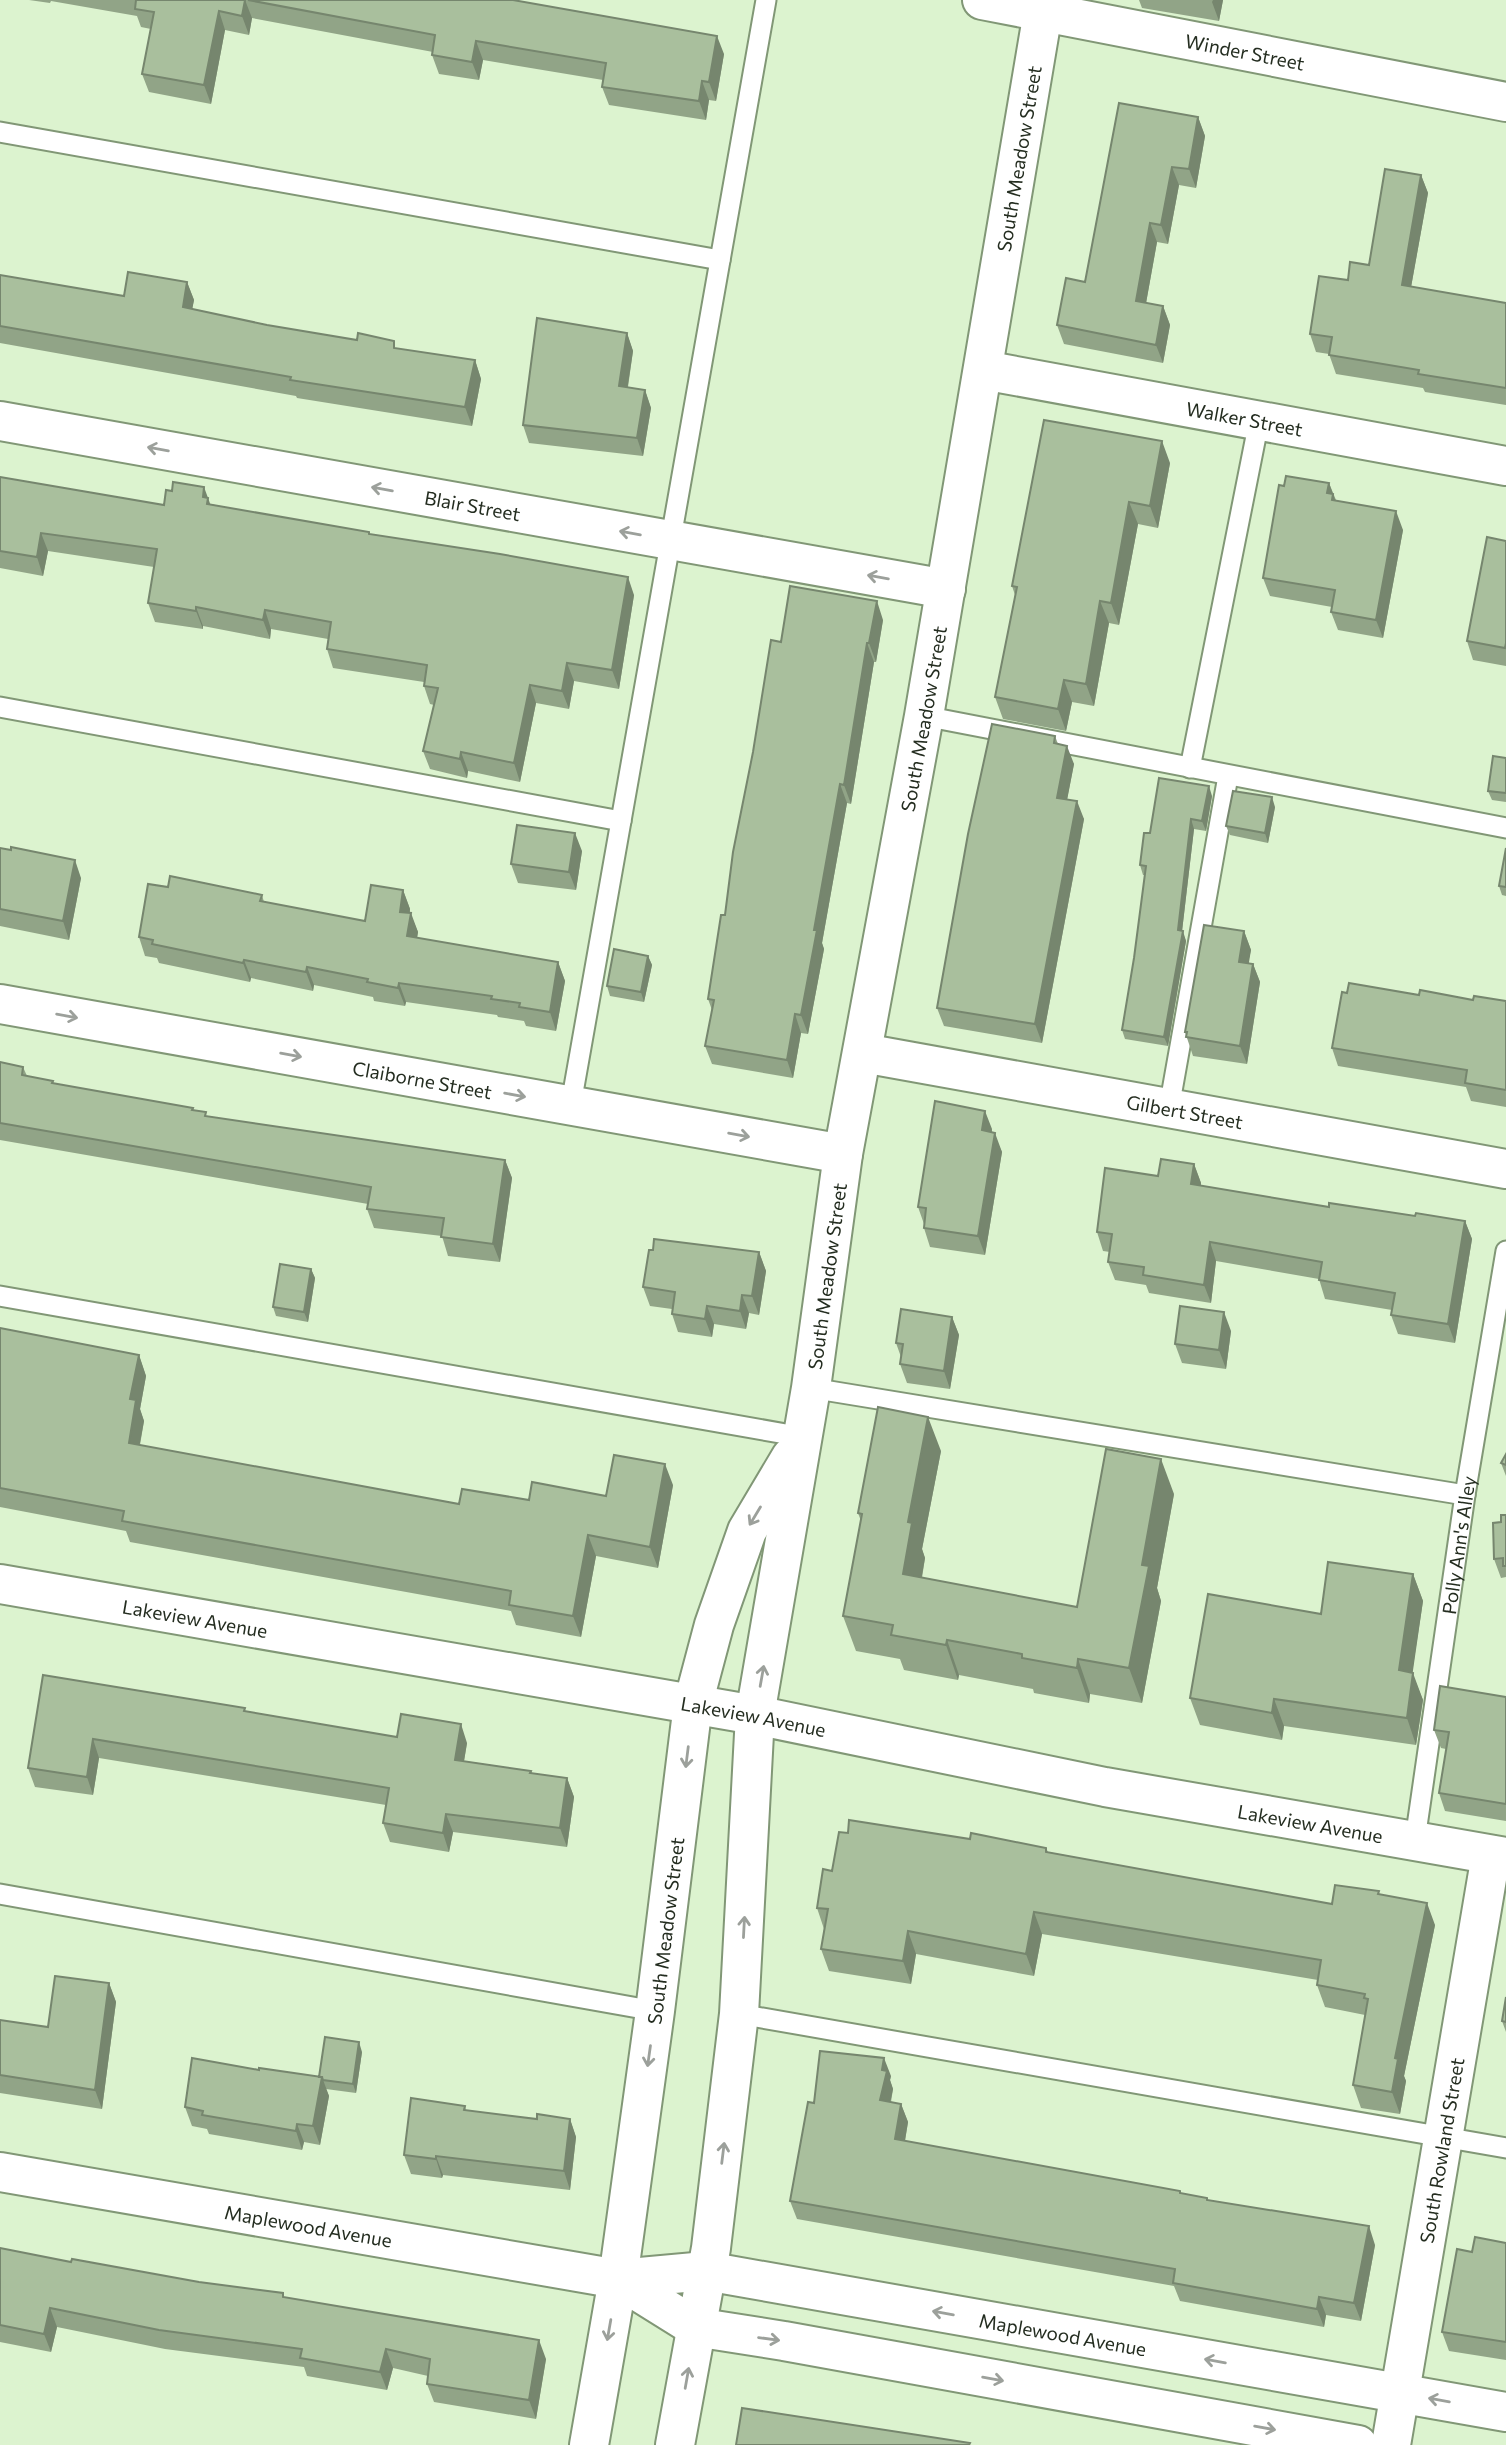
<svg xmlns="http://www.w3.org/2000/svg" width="1506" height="2445" font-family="Commissioner,sans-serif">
<rect width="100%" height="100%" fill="#dcf3cf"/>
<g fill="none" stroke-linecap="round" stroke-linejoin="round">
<g stroke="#819776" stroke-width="23">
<g id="lane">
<path d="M0,132L720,260"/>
<path d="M0,707L621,821"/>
<path d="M924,716L1506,828"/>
<path d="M1190,768L1259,421"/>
<path d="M571,1104L766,0"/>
<path d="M1169,1108L1228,776"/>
<path d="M0,1296L803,1437"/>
<path d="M811,1388L1465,1495"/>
<path id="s1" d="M1415,1840L1465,1495L1506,1251"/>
<path d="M0,1894L655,2011"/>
<path d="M739,2014L1506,2148"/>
</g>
</g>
<g stroke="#819776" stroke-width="42">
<g id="street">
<path id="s2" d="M982,0L1506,102"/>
<path id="s3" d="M983,370L1506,466"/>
<path id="s4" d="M0,421L946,589"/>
<path id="s5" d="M0,1004L843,1154"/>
<path id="s6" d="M863,1053L1506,1169"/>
<path id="s7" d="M0,2172L618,2279L706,2271L1506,2412"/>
<path d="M618,2279L695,2327L784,2341L1358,2445"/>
<path id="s8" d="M1391,2445L1491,1855"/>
</g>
</g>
<g stroke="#819776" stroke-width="42">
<g id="secondary">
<path id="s9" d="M0,1584L755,1715L1105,1787L1506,1857"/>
<path id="s10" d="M589,2445L618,2279L655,2011L693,1704L714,1625L747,1531L791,1457"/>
<path id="s11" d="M675,2445L711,2248L739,2014L755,1715L811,1388L843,1154L924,716L1045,0"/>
</g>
</g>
<use href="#lane" stroke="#fff" stroke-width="19"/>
<use href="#street" stroke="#fff" stroke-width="38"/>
<use href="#secondary" stroke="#fff" stroke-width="38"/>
</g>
<path fill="#91a487" d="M29,0H513L724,54L716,101L709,100L706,120L609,105L602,87L603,80L483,60L479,80L439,74L432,55L433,52L252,18L249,35L225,30L211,104L149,92L142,74L151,29L141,27L137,16L51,1L50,3Z
M1139,0H1223L1219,21L1142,8Z
M1198,117L1205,136L1196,188L1179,185L1168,244L1157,242L1146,303L1163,306L1170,325L1163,363L1064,344L1057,325L1085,282Z
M1421,175L1428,193L1411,287L1506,303V405L1425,392L1423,388L1336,374L1329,354L1316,352L1310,334L1348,280L1369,265Z
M0,275L124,296L187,282L194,300L192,309L267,325L397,349L475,360L481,379L472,426L297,398L296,396L0,343Z
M627,333L633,351L628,387L645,390L651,408L643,456L529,443L523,425Z
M1170,463L1158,528L1138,524L1119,625L1109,623L1094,706L1072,702L1066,731L1003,719L995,697L1015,595L1012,586Z
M0,477L164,505L210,504L370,535L634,595L619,689L574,681L569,709L536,703L520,782L468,771L467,778L430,769L423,751L434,705L430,704L424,686V682L333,668L327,649L328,639L271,629L270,639L203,626V629L155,622L148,603L154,567L48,551L43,576L0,568Z
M1329,483L1336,500L1403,530L1383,638L1338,630L1331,612L1332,607L1270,596L1263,578L1284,486Z
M1506,541V666L1473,660L1467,641Z
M883,620L876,662H874L851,804L847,803L822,943L824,949L808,1034L801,1033L793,1078L712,1064L705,1046L712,1010L708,999L781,642Z
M1055,736L1058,744L1074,764L1067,799L1084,819L1042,1043L944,1026L937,1008Z
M1506,758V802L1492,800L1488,791Z
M1212,796L1206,831L1194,829L1182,931L1186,941L1168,1046L1125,1039L1122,1030L1134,958L1145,875H1143L1140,865L1150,833Z
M1275,807L1268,843L1230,835L1226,826Z
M0,848L81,878L69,940L0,926Z
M1506,848V896L1502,895L1499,886Z
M582,851L576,890L518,883L511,864Z
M168,887L262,895L264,902L365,921L403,890L410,909V913L418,932L417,938L558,962L565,981L556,1031L526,1026L524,1021L498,1017L497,1015L406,1002L405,1006L374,1001L373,997L314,985L313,991L251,978L250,982L159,963L157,958L145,956L139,937Z
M1244,931L1251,950L1248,963L1253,964L1260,982L1247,1064L1193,1056L1185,1032Z
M648,956L652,965L644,1002L610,996L607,986Z
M1347,993L1419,995L1473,1000L1506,1001V1107L1471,1101L1466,1087L1338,1066L1332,1048Z
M0,1062L23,1067L27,1076L54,1084L194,1110L207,1117L505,1160L512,1178L500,1262L448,1256L442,1236L374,1228L367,1209L368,1204L0,1140Z
M992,1129V1132L1002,1152L985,1255L930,1247L924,1228V1224L918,1207Z
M1194,1164L1201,1183V1186L1329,1207L1465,1221L1472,1239L1455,1343L1398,1334L1391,1315L1392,1310L1325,1299L1319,1279L1216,1261L1211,1303L1149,1293L1146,1285L1115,1280L1108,1262L1110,1252L1103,1251L1097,1232L1158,1176Z
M759,1252L766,1271L759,1315L749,1313L746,1329L714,1324L712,1337L678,1332L672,1314V1309L650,1306L643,1287Z
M311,1269L315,1278L308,1322L276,1316L273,1307Z
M952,1317L959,1335L950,1389L907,1383L900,1364L901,1357L896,1343Z
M0,1328L139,1355L146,1376L140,1409L144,1421L140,1445L459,1504L606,1496L673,1485L658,1568L596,1556L581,1637L516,1625L511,1611L130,1542L126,1531L0,1507Z
M1231,1331L1226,1369L1182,1363L1175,1344Z
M941,1451L922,1549L925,1558L922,1578L1077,1607L1174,1494L1157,1588L1161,1601L1142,1703L1090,1694L1089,1703L1034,1693L1033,1689L959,1675L958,1680L904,1670L900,1659L856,1651L843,1616L861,1521L858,1513Z
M1506,1454V1476L1501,1463Z
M1506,1515V1577L1501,1578L1494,1559L1501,1522Z
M1413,1574L1423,1601L1412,1673L1423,1700L1416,1745L1284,1726L1282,1740L1200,1725L1190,1698L1321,1614Z
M43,1675L246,1711L397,1737L467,1743L464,1761L531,1771L532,1774L567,1778L574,1797L567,1847L453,1832L449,1852L390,1842L383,1823L386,1805L99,1758L93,1795L35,1787L28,1768Z
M1506,1697V1821L1445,1811L1439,1793L1446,1749L1441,1748L1434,1730Z
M848,1833L970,1839L1046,1848L1048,1852L1332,1904L1380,1894L1435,1925L1404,2076L1406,2081L1400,2114L1361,2108L1353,2085L1365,2015L1325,2007L1317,1985L1318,1980L1042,1934L1034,1976L916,1954L911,1984L829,1971L821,1949L824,1929L817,1908Z
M109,1983L116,2002L102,2109L0,2093V2020L48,2027Z
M1506,1997V2032L1502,2021Z
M362,2052L356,2093L326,2089L329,2096L320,2145L304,2142L302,2150L209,2134L207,2129L192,2126L185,2107L259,2070L319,2077Z
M891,2076L890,2080L893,2089L891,2102L901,2104L908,2122L905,2141L1180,2191L1181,2193L1375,2245L1361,2321L1326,2315L1324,2327L1180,2301L1174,2286L797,2219L790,2201L814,2103Z
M465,2106L466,2111L537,2119H570L576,2137L570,2190L443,2175L442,2178L411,2174L404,2155Z
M1506,2243V2360L1449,2351L1442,2332L1472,2252Z
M0,2248L71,2262L285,2297L546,2359L536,2419L434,2402L427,2384L428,2376L393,2368L387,2390L307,2376L304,2367L165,2349L57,2327L51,2352L0,2342Z"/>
<path fill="#76866e" d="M245,0L252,18L249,35L242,16Z
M1213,0H1223L1219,21L1212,2Z
M219,11L225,30L211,104L204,85Z
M717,36L724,54L716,101L709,82Z
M476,41L483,60L479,80L472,62Z
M702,81L709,100L706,120L699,101Z
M1198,117L1205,136L1196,188L1189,169Z
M1172,167L1179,185L1168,244L1161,225Z
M1421,175L1428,193L1408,304L1402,285Z
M1150,223L1157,242L1143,320L1136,301Z
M187,282L194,300L189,326L183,307Z
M1163,306L1170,325L1163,363L1156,345Z
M627,333L633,351L625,404L619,386Z
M475,360L481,379L472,426L465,407Z
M645,390L651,408L643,456L637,438Z
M1162,441L1170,463L1158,528L1150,506Z
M1329,483L1333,494L1340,513L1327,493Z
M204,487L215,517L203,497Z
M1129,502L1138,524L1119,625L1111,603Z
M1396,511L1403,530L1383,638L1376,620Z
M41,533L48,551L43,576L37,557Z
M628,577L634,595L619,689L612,670Z
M877,601L883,620L876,662L869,643Z
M1100,601L1109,623L1094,706L1086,684Z
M196,607L203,626V629L196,611Z
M265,610L271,629L270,639L263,620Z
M867,643L874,662L851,804L844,785Z
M567,663L574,681L569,709L562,691Z
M1064,680L1072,702L1066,731L1058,709Z
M530,685L536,703L520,782L514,763Z
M1067,746L1074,764L1064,816L1057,798Z
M461,752L468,771L467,778L460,759Z
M840,784L847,803L822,943L824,949L808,1034L801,1015L814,930Z
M1209,786L1212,796L1206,831L1202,821Z
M1272,797L1275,807L1268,843L1265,833Z
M1077,801L1084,819L1042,1043L1035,1024Z
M1191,819L1194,829L1181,940L1178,930Z
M575,833L582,851L576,890L569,872Z
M75,860L81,878L69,940L63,921Z
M403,890L410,909L407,931L400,912Z
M411,913L418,932L414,955L407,936Z
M1183,931L1186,941L1168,1046L1164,1037Z
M1244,931L1251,950L1246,980L1239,962Z
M648,956L652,965L644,1002L641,992Z
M244,960L251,978L250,982L243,963Z
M558,962L565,981L556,1031L550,1012Z
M1253,964L1260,982L1247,1064L1240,1046Z
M307,967L314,985L313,991L306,972Z
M399,983L406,1002L405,1006L398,988Z
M795,1014L801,1033L793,1078L787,1060Z
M985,1111L992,1129L989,1149L982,1130Z
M995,1133L1002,1152L985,1255L978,1236Z
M505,1160L512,1178L500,1262L493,1244Z
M1194,1164L1201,1183L1198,1203L1191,1184Z
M1465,1221L1472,1239L1455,1343L1448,1324Z
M1210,1242L1216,1261L1211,1303L1204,1285Z
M759,1252L766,1271L759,1315L752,1296Z
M311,1269L315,1278L308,1322L304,1312Z
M742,1295L749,1313L746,1329L740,1311Z
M707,1306L714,1324L712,1337L705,1319Z
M1224,1312L1231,1331L1226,1369L1219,1350Z
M952,1317L959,1335L950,1389L944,1371Z
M139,1355L146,1376L140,1409L144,1421L136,1464L129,1443L130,1399Z
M928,1417L941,1451L922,1549L925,1558L916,1609L903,1574L908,1522Z
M1161,1459L1174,1494L1157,1588L1161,1601L1142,1703L1129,1668L1142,1565Z
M665,1464L673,1485L658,1568L650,1547Z
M588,1535L596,1556L581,1637L573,1616Z
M1413,1574L1423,1601L1409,1698L1399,1670Z
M947,1640L959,1675L958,1680L946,1645Z
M1078,1659L1090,1694L1089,1703L1077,1668Z
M1413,1673L1423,1700L1416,1745L1407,1718Z
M1274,1699L1284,1726L1282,1740L1272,1713Z
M461,1724L467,1743L461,1779L455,1760Z
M93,1739L99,1758L93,1795L87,1777Z
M567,1778L574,1797L567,1847L560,1828Z
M446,1814L453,1832L449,1852L443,1833Z
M1427,1903L1435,1925L1404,2076L1406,2081L1400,2114L1392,2092L1395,2058Z
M1034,1912L1042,1934L1034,1976L1026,1954Z
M908,1931L916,1954L911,1984L903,1961Z
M109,1983L116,2002L102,2109L95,2090Z
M359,2042L362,2052L356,2093L353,2084Z
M884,2058L891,2076L890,2080L893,2089L887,2118L880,2100L882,2070Z
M322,2077L329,2096L320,2145L313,2126Z
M901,2104L908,2122L902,2158L895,2139Z
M570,2119L576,2137L570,2190L564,2171Z
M297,2124L304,2142L302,2150L296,2131Z
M436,2156L443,2175L442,2178L436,2159Z
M1369,2226L1375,2245L1361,2321L1354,2303Z
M1319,2297L1326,2315L1324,2327L1317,2309Z
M50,2308L57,2327L51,2352L44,2334Z
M539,2340L546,2359L536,2419L529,2400Z
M386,2349L393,2368L387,2390L380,2372Z"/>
<path fill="#a9bf9d" stroke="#76866e" stroke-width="2" d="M136,0H245L242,16L219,11L204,85L142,74L154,12L135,9Z
M248,0H513L717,36L709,82L702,81L699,101L602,87L606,63L476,41L472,62L432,55L435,35Z
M1119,103L1198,117L1189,169L1172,167L1161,225L1150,223L1136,301L1163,306L1156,345L1057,325L1066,278L1085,282Z
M1385,169L1421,175L1402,285L1506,303V388L1418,374L1419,370L1329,355L1332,337L1310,334L1319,276L1348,280L1350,262L1369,265Z
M128,272L187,282L183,307L267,325L357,340L358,333L394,341V348L475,360L465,407L290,380L291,377L0,326V275L124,296Z
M537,318L627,333L619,386L645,390L637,438L523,425Z
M1044,420L1162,441L1150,506L1129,502L1111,603L1100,601L1086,684L1064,680L1058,709L995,697L1017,587L1012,586Z
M1286,476L1329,483L1327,493L1333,494L1332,500L1396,511L1376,620L1331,612L1335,590L1263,578L1279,485L1284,486Z
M0,477L164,505L166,490L172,491L173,482L204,487L203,497L208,498L207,504L369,532V534L500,554L628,577L612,670L567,663L562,691L530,685L514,763L461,752L460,759L423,751L438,688L424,686L427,665L327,649L331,622L265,610L263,620L196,607V611L148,603L157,549L41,533L37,557L0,551Z
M1487,537L1506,541V643L1505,648L1467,641Z
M790,586L877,601L869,643H867L844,785L840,784L814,930H817L801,1015L795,1014L787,1060L705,1046L714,1000L708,999L721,915H725L733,852L753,752L771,640L781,642Z
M992,724L1055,736L1054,743L1067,746L1057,798L1077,801L1035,1024L937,1008L968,834Z
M1493,756L1506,758V793L1488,791Z
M1159,778L1209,786L1202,821L1191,819L1178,930L1183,931L1164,1037L1122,1030L1134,958L1146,866L1140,865L1144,833H1150Z
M1233,791L1272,797L1265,833L1226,826Z
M517,825L575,833L569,872L511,864Z
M11,847L75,860L63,921L0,909V848L11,850Z
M1506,848V887L1499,886Z
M170,876L262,895L260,901L365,921L371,885L403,890L400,912L411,913L407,936L558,962L550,1012L519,1007L520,1003L491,999L492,996L399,983L398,988L367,982L368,979L307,967L306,972L244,960L243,963L152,944L153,940L139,937L148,884L168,887Z
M1204,925L1244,931L1239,962L1253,964L1240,1046L1186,1037L1187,1032H1185Z
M614,949L648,956L641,992L607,986Z
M1349,983L1419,995L1420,990L1473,1000L1474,996L1506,1001V1090L1465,1083L1467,1070L1332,1048L1342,992L1347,993Z
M0,1062L23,1067L22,1075L53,1081L52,1083L193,1108L192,1110L206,1112L205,1116L505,1160L493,1244L441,1237L444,1218L367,1209L371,1187L0,1123Z
M935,1101L985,1111L982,1130L995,1133L978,1236L924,1228L926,1208L918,1207Z
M1161,1159L1194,1164L1191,1184L1329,1207V1203L1415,1216L1416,1213L1465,1221L1448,1324L1391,1315L1395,1293L1319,1280L1322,1262L1210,1242L1204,1285L1143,1275L1144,1267L1108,1262L1112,1234L1097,1232L1105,1168L1158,1176Z
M654,1239L759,1252L752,1296L742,1295L740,1311L707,1306L705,1319L672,1314L675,1292L643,1287L649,1250H653Z
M280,1264L311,1269L304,1312L273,1307Z
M1180,1306L1224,1312L1219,1350L1175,1344Z
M901,1309L952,1317L944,1371L900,1364L903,1344L896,1343Z
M0,1328L139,1355L130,1399L136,1400L129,1443L459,1504L462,1489L529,1500L532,1482L606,1496L614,1455L665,1464L650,1547L588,1535L573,1616L509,1605L511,1591L122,1521L124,1511L0,1488Z
M878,1407L928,1417L908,1522L912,1523L903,1574L1077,1607L1106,1449L1161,1459L1142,1565L1149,1566L1129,1668L1078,1659L1077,1668L1022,1658V1654L947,1640L946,1645L891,1635L893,1625L843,1616L862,1514L858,1513Z
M1506,1454V1465L1501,1463Z
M1501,1515H1506V1566H1503V1558L1494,1559L1493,1523L1501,1522Z
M1328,1562L1413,1574L1399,1670L1413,1673L1407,1718L1274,1699L1272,1713L1190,1698L1208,1594L1321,1614Z
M43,1675L245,1708L244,1711L397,1737L401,1714L461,1724L455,1760L531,1771L530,1773L567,1778L560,1828L446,1814L443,1833L383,1823L389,1788L93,1739L87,1777L28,1768Z
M1440,1686L1506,1697V1804L1439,1793L1449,1732L1434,1730Z
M849,1820L970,1839L971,1833L1046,1848V1852L1332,1904L1335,1885L1379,1891L1378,1894L1427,1903L1395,2058L1398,2059L1392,2092L1353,2085L1368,1999L1364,1998L1365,1994L1317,1985L1321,1960L1034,1912L1026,1954L908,1931L903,1961L821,1949L828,1909L817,1908L823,1869L832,1871L839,1832L848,1833Z
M55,1976L109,1983L95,2090L0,2075V2020L48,2027Z
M1506,1997V2022L1502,2021Z
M325,2037L359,2042L353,2084L323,2080L322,2077H319Z
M820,2051L884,2058L882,2070L887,2071L880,2100L901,2104L895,2139L1180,2191V2193L1207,2198V2200L1369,2226L1354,2303L1319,2297L1317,2309L1173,2283L1175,2269L790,2201L808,2102L814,2103Z
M192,2058L259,2070V2068L322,2077L313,2126L297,2124L296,2131L202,2115L203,2111L185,2107Z
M411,2098L465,2106L464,2110L537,2119V2114L570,2119L564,2171L436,2156V2159L404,2155Z
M1475,2237L1506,2243V2342L1442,2332L1457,2249L1472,2252Z
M0,2248L71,2262L72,2259L199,2282L283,2293V2297L539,2340L529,2400L427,2384L430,2359L386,2349L380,2372L300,2358L302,2349L159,2330L50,2308L44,2334L0,2325Z
M742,2408L970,2443L969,2445H736Z"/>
<defs><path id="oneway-shaft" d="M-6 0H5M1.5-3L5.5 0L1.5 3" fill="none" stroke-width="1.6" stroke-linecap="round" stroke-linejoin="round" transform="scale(1.75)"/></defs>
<g stroke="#9ca09b">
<use href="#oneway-shaft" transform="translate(158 449) rotate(-170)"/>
<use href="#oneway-shaft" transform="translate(382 489) rotate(-170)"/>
<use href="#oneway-shaft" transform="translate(630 533) rotate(-170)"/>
<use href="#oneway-shaft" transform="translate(878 577) rotate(-170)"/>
<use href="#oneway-shaft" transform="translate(67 1016) rotate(10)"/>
<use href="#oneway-shaft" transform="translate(291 1055) rotate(10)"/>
<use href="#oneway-shaft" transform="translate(515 1095) rotate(10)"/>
<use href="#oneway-shaft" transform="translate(739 1135) rotate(10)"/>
<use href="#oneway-shaft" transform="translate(755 1516) rotate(121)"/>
<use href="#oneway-shaft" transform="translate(762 1676) rotate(-80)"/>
<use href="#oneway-shaft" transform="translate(687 1757) rotate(97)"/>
<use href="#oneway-shaft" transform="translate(744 1927) rotate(-87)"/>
<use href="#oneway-shaft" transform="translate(649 2056) rotate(98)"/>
<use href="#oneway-shaft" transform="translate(723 2153) rotate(-83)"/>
<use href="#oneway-shaft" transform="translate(943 2313) rotate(-170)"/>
<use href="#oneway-shaft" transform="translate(609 2330) rotate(100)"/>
<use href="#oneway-shaft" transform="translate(769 2339) rotate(8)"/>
<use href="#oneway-shaft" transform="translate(1215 2361) rotate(-170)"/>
<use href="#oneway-shaft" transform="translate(687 2378) rotate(-80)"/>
<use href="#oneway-shaft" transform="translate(993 2379) rotate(10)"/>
<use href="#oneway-shaft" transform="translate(1439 2400) rotate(-170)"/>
<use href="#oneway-shaft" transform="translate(1265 2428) rotate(10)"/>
</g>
<g text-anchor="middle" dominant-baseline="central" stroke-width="5" stroke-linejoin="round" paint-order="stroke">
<g font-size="19" fill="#242d20" stroke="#dcf3cf">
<text stroke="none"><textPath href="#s2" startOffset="268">Winder Street</textPath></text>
<text stroke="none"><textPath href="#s11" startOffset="2314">South Meadow Street</textPath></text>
<text stroke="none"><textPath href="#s3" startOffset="266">Walker Street</textPath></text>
<text stroke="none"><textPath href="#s4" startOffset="480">Blair Street</textPath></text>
<text stroke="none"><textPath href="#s11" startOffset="1746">South Meadow Street</textPath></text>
<text stroke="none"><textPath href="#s5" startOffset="429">Claiborne Street</textPath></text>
<text stroke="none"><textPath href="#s6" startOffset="327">Gilbert Street</textPath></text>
<text stroke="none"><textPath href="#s11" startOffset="1180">South Meadow Street</textPath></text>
<text stroke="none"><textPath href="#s1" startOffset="298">Polly Ann's Alley</textPath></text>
<text stroke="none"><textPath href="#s9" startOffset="198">Lakeview Avenue</textPath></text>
<text stroke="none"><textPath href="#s9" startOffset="765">Lakeview Avenue</textPath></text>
<text stroke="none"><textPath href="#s9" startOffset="1332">Lakeview Avenue</textPath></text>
<text stroke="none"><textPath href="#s10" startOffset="520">South Meadow Street</textPath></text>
<text stroke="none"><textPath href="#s8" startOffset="299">South Rowland Street</textPath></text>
<text stroke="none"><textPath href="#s7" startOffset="313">Maplewood Avenue</textPath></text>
<text stroke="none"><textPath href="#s7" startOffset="1078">Maplewood Avenue</textPath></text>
</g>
</g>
</svg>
